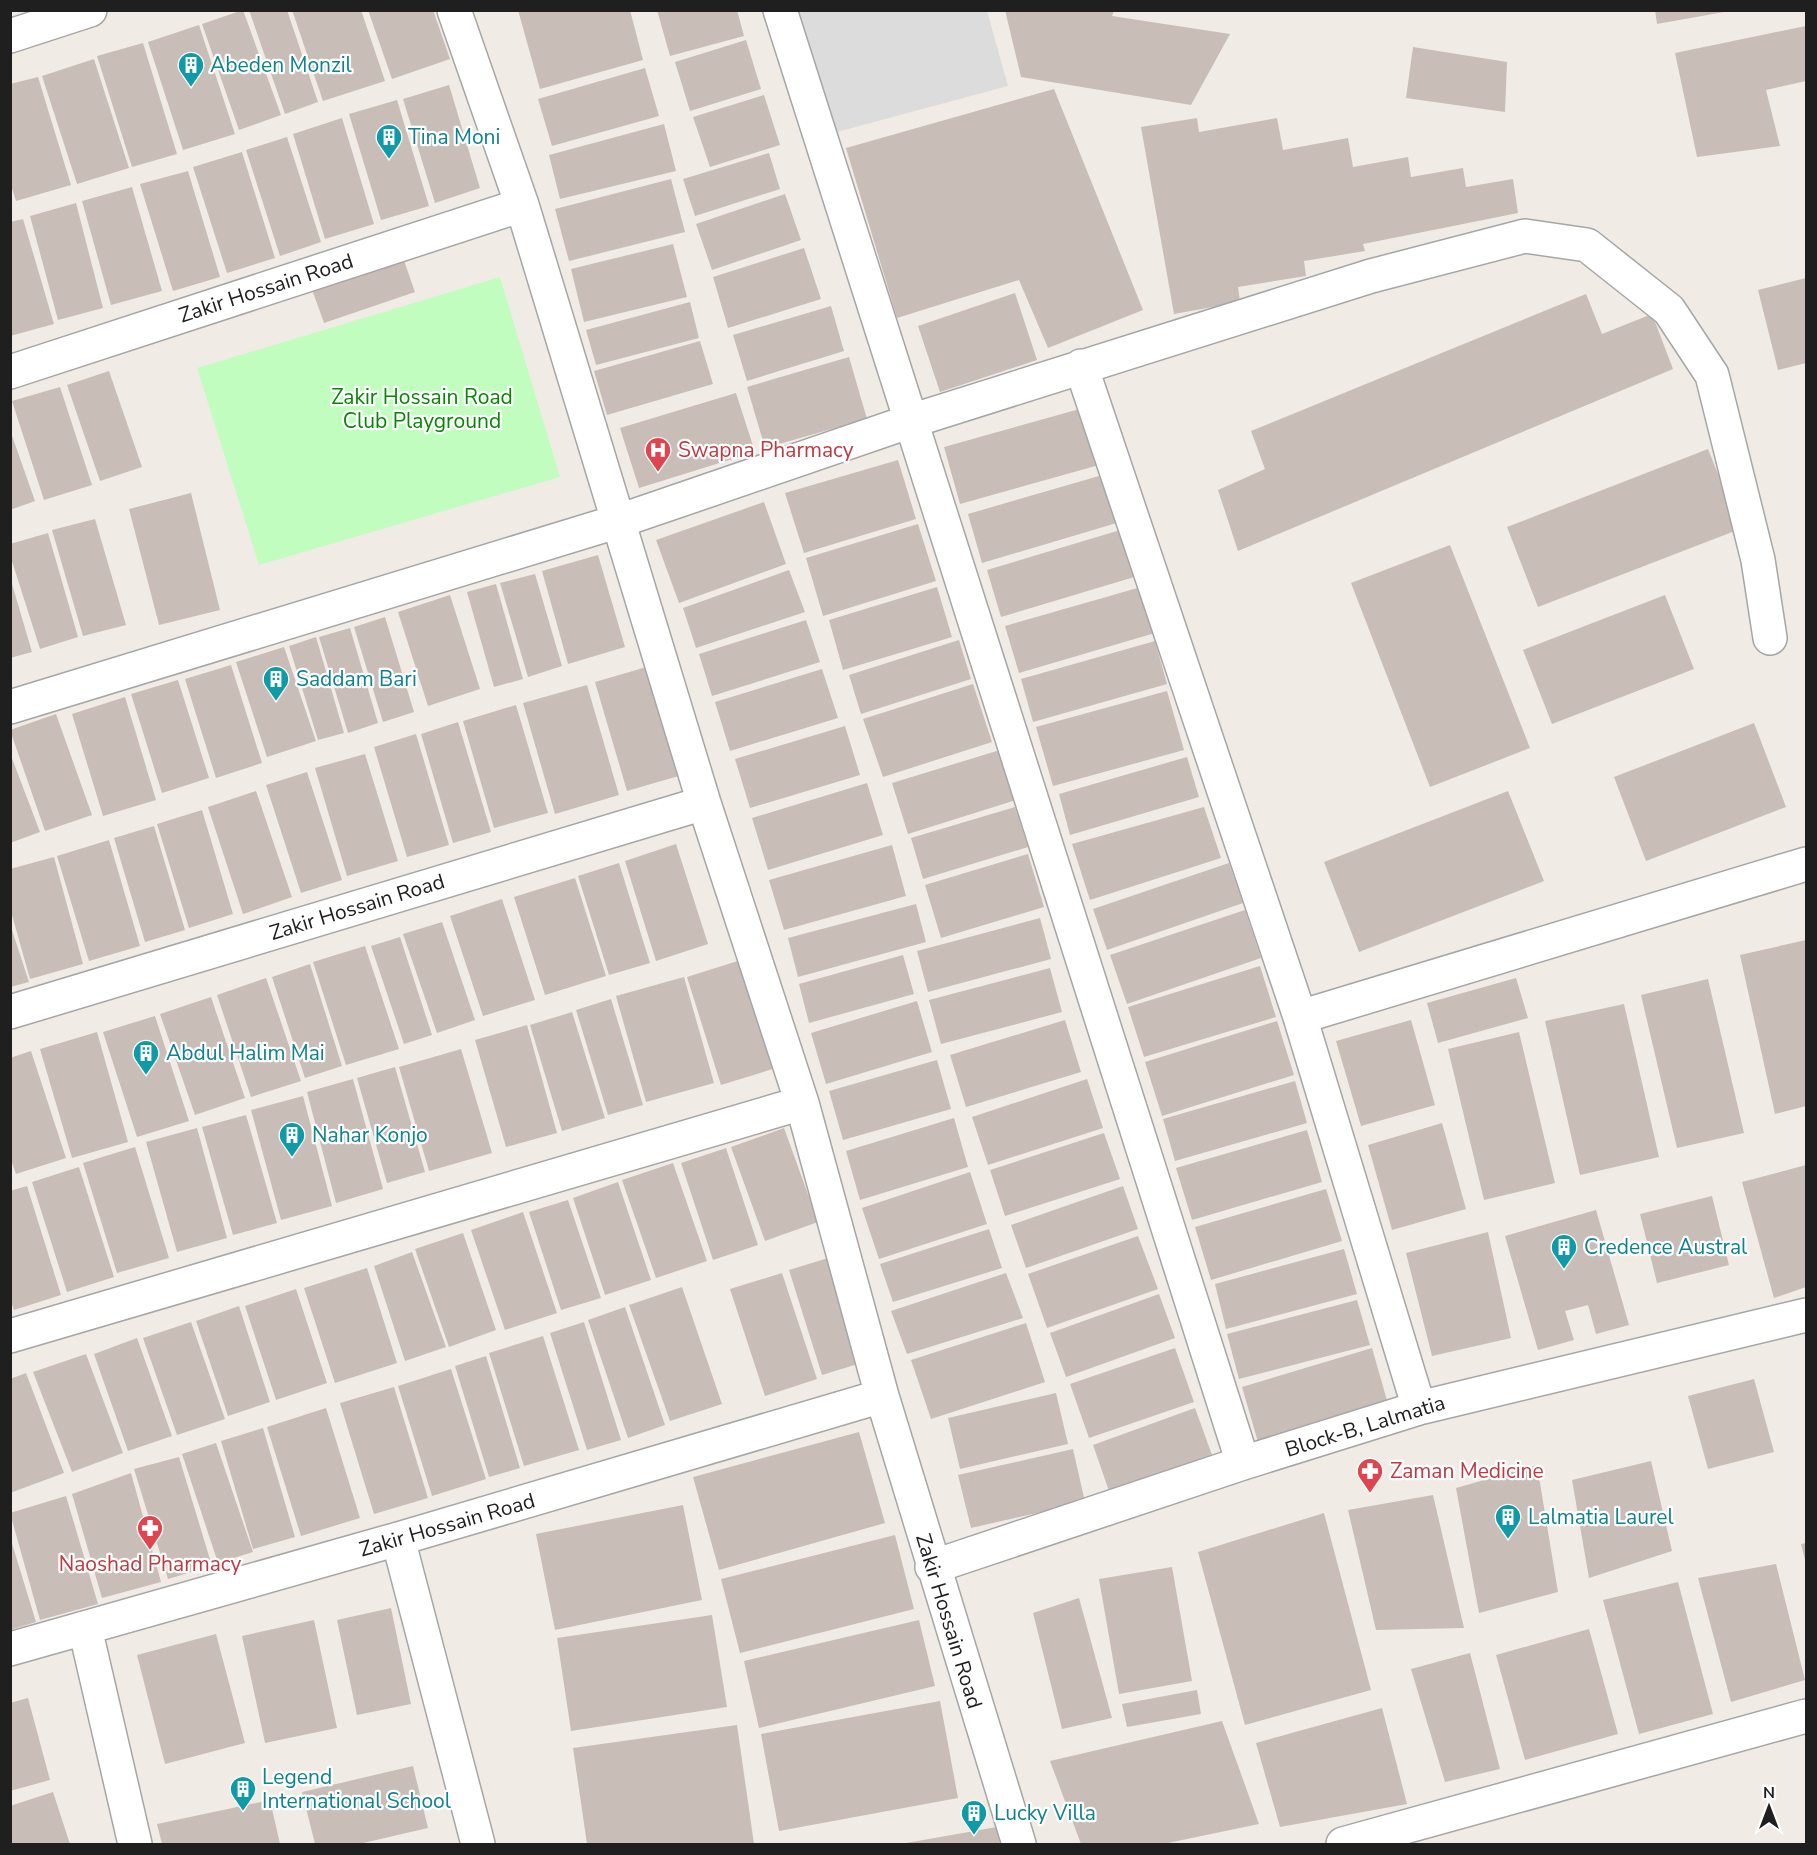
<svg xmlns="http://www.w3.org/2000/svg" width="1817" height="1855" font-family="'Nunito Sans',sans-serif">
<rect width="100%" height="100%" fill="#f0ebe5"/>
<path fill="#dddcdc" d="M793,11H987L1008,86L837,132Z"/>
<path fill="#c1fdbf" d="M500,277L560,477L259,565L197,368Z"/>
<path fill="#c9bdb7" d="M243,10L281,115L239,130L202,24Z
M249,10H287L318,102L285,114Z
M292,10H361L385,81L323,101Z
M368,10H433L450,59L392,79Z
M518,10H630L643,60L540,89Z
M657,10H737L744,36L670,56Z
M1005,10H1114L1112,16L1230,34L1191,105L1021,77Z
M1655,10H1724V12L1657,24Z
M199,25L235,134L183,150L148,42Z
M1806,26V81L1766,90L1780,146L1697,157L1675,53Z
M746,40L761,89L690,111L675,62Z
M143,43L177,154L132,167L97,56Z
M1413,47L1507,62L1505,112L1406,98Z
M94,59L129,168L77,184L42,76Z
M645,68L659,116L552,146L538,99Z
M38,77L71,185L16,201L10,182V84Z
M449,85L480,188L435,203L403,99Z
M1054,89L1143,310L1048,348L1019,280L897,318L846,148Z
M764,95L780,145L710,167L693,117Z
M397,100L429,206L381,220L349,114Z
M342,118L374,224L325,239L293,134Z
M1197,118L1199,132L1277,118L1283,150L1348,138L1353,167L1408,157L1411,177L1463,168L1466,187L1513,179L1518,213L1363,244L1365,251L1304,261L1306,276L1238,287L1240,302L1174,314L1141,127Z
M664,124L676,171L560,199L549,155Z
M287,137L321,242L280,256L246,150Z
M242,152L275,258L227,273L193,167Z
M769,153L780,189L695,216L683,179Z
M188,171L220,277L173,291L140,184Z
M671,179L685,232L569,261L555,209Z
M132,187L162,291L111,305L82,201Z
M785,194L801,240L712,270L696,224Z
M76,203L103,308L58,320L30,216Z
M23,219L54,324L10,336V222Z
M673,244L687,297L584,322L571,269Z
M804,248L821,299L728,328L713,277Z
M401,252L415,292L324,323L310,284Z
M1806,278V363L1778,370L1758,290Z
M1015,293L1037,360L940,392L918,326Z
M1586,294L1602,334L1652,314L1673,369L1238,551L1218,490L1265,469L1251,431Z
M690,302L699,338L596,365L586,330Z
M831,306L844,351L747,381L733,335Z
M700,341L713,384L607,415L594,371Z
M849,357L867,419L765,448L747,387Z
M109,371L142,467L100,481L67,385Z
M60,387L92,485L44,500L12,401Z
M736,393L755,452L639,488L620,428Z
M1083,408L1099,465L960,504L944,447Z
M10,430L35,501L10,510Z
M1708,449L1740,529L1538,607L1507,527Z
M898,460L916,519L804,553L785,493Z
M1106,474L1120,522L982,563L968,514Z
M191,493L220,610L159,625L129,509Z
M764,502L786,564L679,603L656,540Z
M95,519L126,625L83,636L52,530Z
M918,524L936,581L823,616L806,558Z
M1127,528L1141,575L1001,617L987,570Z
M48,533L78,637L40,649L10,555V544Z
M1450,545L1530,748L1430,787L1351,583Z
M598,555L625,647L568,664L542,571Z
M789,570L805,612L696,648L683,608Z
M535,574L562,666L528,677L500,583Z
M10,577L32,652L10,658Z
M496,584L523,679L494,687L467,592Z
M937,587L952,637L843,670L829,620Z
M1141,587L1155,633L1019,673L1005,626Z
M450,595L480,689L428,706L398,612Z
M1665,595L1694,669L1552,724L1523,650Z
M385,617L414,712L383,722L354,627Z
M806,620L820,662L712,696L699,654Z
M350,628L378,723L348,733L319,637Z
M316,637L344,733L318,740L289,646Z
M959,640L971,679L861,714L849,675Z
M1155,641L1167,684L1033,722L1021,679Z
M284,647L316,741L267,757L236,662Z
M231,665L262,763L216,778L185,679Z
M650,666L682,775L627,791L595,682Z
M822,669L838,718L730,751L715,702Z
M178,680L209,778L162,793L131,694Z
M973,684L992,742L883,777L863,719Z
M587,685L619,795L555,814L523,703Z
M1167,691L1184,750L1053,786L1036,727Z
M125,697L156,800L103,816L72,714Z
M516,705L548,813L494,828L463,721Z
M56,714L92,815L45,831L10,730Z
M458,722L491,832L453,843L421,734Z
M1754,723L1786,807L1646,861L1614,777Z
M845,726L860,775L750,808L735,759Z
M416,734L449,845L407,857L374,747Z
M1000,750L1016,800L908,834L892,783Z
M10,753L40,832L10,843Z
M365,754L398,861L347,876L315,768Z
M1187,757L1199,797L1070,835L1059,794Z
M307,772L342,880L301,893L266,785Z
M867,783L883,835L768,870L752,818Z
M256,791L292,897L243,914L208,807Z
M1508,791L1544,881L1359,952L1324,862Z
M1015,807L1028,847L923,879L911,838Z
M1204,807L1221,858L1090,900L1072,844Z
M202,810L233,914L189,928L157,824Z
M154,826L185,930L145,942L114,838Z
M109,840L140,946L89,961L57,856Z
M676,844L708,944L656,961L625,861Z
M892,845L906,896L784,930L769,880Z
M1028,854L1044,907L941,938L925,885Z
M54,857L83,964L30,979L10,908V869Z
M619,863L650,963L609,975L578,876Z
M1229,863L1243,903L1107,950L1093,909Z
M575,878L606,976L545,995L514,897Z
M502,899L535,1000L483,1016L450,916Z
M916,904L926,942L798,977L788,938Z
M1245,910L1261,958L1127,1004L1110,955Z
M1040,918L1051,959L928,992L917,951Z
M442,922L475,1020L437,1033L403,934Z
M10,924L29,982L10,987Z
M400,937L432,1035L404,1044L371,946Z
M1806,940V1106L1775,1114L1740,955Z
M365,946L399,1049L346,1065L313,962Z
M903,955L914,994L809,1023L799,984Z
M744,959L779,1067L721,1085L687,977Z
M310,964L342,1066L305,1078L272,977Z
M1260,966L1276,1017L1144,1057L1128,1007Z
M1050,968L1062,1012L941,1044L929,1000Z
M684,977L714,1083L646,1102L616,996Z
M266,978L301,1081L251,1097L217,995Z
M1516,978L1528,1018L1438,1043L1427,1003Z
M1708,979L1744,1133L1677,1148L1641,995Z
M211,997L245,1098L195,1115L160,1014Z
M611,999L643,1105L608,1115L576,1010Z
M917,1001L932,1052L826,1084L811,1033Z
M1624,1004L1659,1157L1580,1175L1545,1021Z
M572,1012L605,1118L562,1131L530,1025Z
M155,1016L189,1121L137,1137L103,1032Z
M1065,1020L1081,1072L966,1107L950,1055Z
M1411,1020L1435,1105L1361,1126L1336,1041Z
M1277,1021L1294,1075L1162,1116L1145,1062Z
M527,1025L557,1133L506,1147L475,1040Z
M97,1032L128,1142L72,1158L40,1049Z
M1519,1032L1555,1183L1484,1200L1448,1049Z
M461,1049L492,1153L429,1171L399,1067Z
M31,1051L66,1158L16,1174L10,1157V1058Z
M937,1060L951,1109L843,1140L829,1091Z
M395,1067L425,1172L387,1183L357,1078Z
M353,1079L383,1189L336,1203L307,1092Z
M1087,1079L1103,1128L988,1165L972,1117Z
M1295,1081L1307,1123L1175,1161L1163,1119Z
M303,1096L332,1206L281,1220L251,1110Z
M246,1115L277,1223L233,1235L202,1127Z
M954,1118L968,1167L860,1200L846,1151Z
M1442,1123L1466,1209L1392,1230L1368,1145Z
M197,1128L227,1238L177,1252L146,1142Z
M784,1128L818,1222L765,1241L731,1147Z
M1307,1130L1322,1182L1192,1220L1176,1168Z
M1104,1133L1120,1179L1005,1216L990,1170Z
M135,1147L169,1258L117,1273L83,1163Z
M726,1148L758,1245L713,1260L681,1163Z
M673,1163L707,1261L656,1278L622,1180Z
M1806,1165V1287L1774,1298L1742,1182Z
M79,1167L114,1277L67,1292L32,1182Z
M970,1172L987,1224L879,1259L862,1208Z
M618,1182L651,1280L605,1295L573,1198Z
M27,1186L61,1295L14,1310L10,1299V1191Z
M1123,1186L1138,1229L1026,1268L1011,1225Z
M1326,1189L1342,1241L1211,1280L1195,1227Z
M1712,1196L1729,1265L1657,1283L1640,1214Z
M568,1200L601,1298L561,1310L529,1212Z
M1596,1210L1629,1325L1596,1334L1588,1305L1565,1311L1574,1340L1538,1350L1505,1236Z
M523,1212L557,1313L505,1330L471,1230Z
M989,1229L1002,1268L893,1302L880,1264Z
M1488,1232L1511,1338L1432,1356L1406,1253Z
M463,1233L496,1330L449,1347L415,1249Z
M1138,1236L1158,1289L1047,1328L1028,1274Z
M1344,1249L1357,1294L1226,1329L1215,1284Z
M412,1252L446,1347L405,1361L374,1266Z
M828,1258L861,1363L822,1375L789,1270Z
M367,1268L397,1363L335,1383L304,1288Z
M782,1273L817,1379L765,1396L730,1289Z
M1006,1273L1023,1318L907,1354L891,1311Z
M682,1287L722,1404L670,1421L629,1305Z
M296,1289L327,1383L276,1400L245,1306Z
M1159,1294L1175,1338L1066,1377L1050,1333Z
M1357,1300L1370,1345L1239,1379L1227,1334Z
M239,1306L270,1402L228,1416L196,1321Z
M625,1307L665,1425L628,1438L588,1320Z
M191,1322L225,1419L177,1435L143,1338Z
M584,1322L621,1440L587,1450L550,1333Z
M1026,1323L1045,1382L931,1419L911,1360Z
M543,1336L579,1450L524,1466L489,1353Z
M137,1338L172,1436L128,1451L94,1354Z
M1175,1348L1194,1402L1089,1438L1070,1384Z
M1372,1348L1388,1404L1258,1442L1242,1387Z
M86,1354L123,1453L72,1472L33,1372Z
M486,1356L520,1468L489,1477L455,1366Z
M451,1369L486,1479L432,1496L398,1386Z
M26,1373L64,1473L10,1493V1379Z
M1754,1379L1774,1452L1708,1469L1688,1396Z
M394,1387L428,1498L374,1514L340,1403Z
M1056,1393L1068,1444L960,1469L948,1418Z
M326,1408L360,1518L301,1536L267,1427Z
M1195,1408L1212,1455L1109,1491L1093,1445Z
M263,1428L295,1537L253,1549L221,1441Z
M859,1432L885,1523L719,1570L693,1477Z
M216,1443L253,1552L218,1563L182,1454Z
M1073,1449L1085,1502L971,1528L958,1475Z
M179,1457L212,1566L168,1579L134,1469Z
M1651,1461L1672,1551L1589,1578L1572,1480Z
M1537,1465L1558,1592L1479,1613L1456,1488Z
M131,1473L161,1582L102,1598L72,1494Z
M1433,1495L1464,1628L1376,1630L1348,1510Z
M66,1496L98,1604L40,1620L10,1513Z
M683,1505L702,1600L555,1630L536,1534Z
M1324,1513L1371,1690L1245,1725L1198,1552Z
M895,1535L914,1609L740,1653L721,1579Z
M10,1537L36,1622L10,1630Z
M1806,1543V1564L1801,1544Z
M1776,1564L1805,1680L1731,1702L1698,1578Z
M1172,1567L1192,1681L1119,1694L1099,1579Z
M1678,1582L1713,1714L1639,1734L1603,1600Z
M1079,1598L1112,1718L1062,1729L1033,1613Z
M391,1608L411,1704L357,1715L337,1620Z
M712,1615L727,1707L571,1731L557,1638Z
M314,1620L337,1728L265,1743L242,1636Z
M919,1620L935,1686L759,1728L744,1661Z
M1589,1629L1618,1734L1525,1760L1496,1655Z
M216,1634L245,1743L165,1764L137,1655Z
M1470,1653L1500,1769L1445,1782L1411,1669Z
M1197,1690L1201,1714L1127,1727L1122,1704Z
M28,1698L50,1780L10,1791V1703Z
M940,1701L958,1798L779,1831L761,1734Z
M1382,1708L1407,1804L1280,1827L1256,1743Z
M1222,1721L1259,1824L1163,1844H1081L1050,1761Z
M737,1725L754,1844H587L573,1748Z
M413,1766L428,1828L359,1844H315L302,1792Z
M53,1792L70,1844H10V1806Z
M270,1800L280,1844H162L157,1824Z
M997,1827L1000,1844H906V1843Z"/>
<g fill="none" stroke-linecap="round" stroke-linejoin="round">
<g stroke="#a6a6a6" stroke-width="36">
<path id="minor" d="M454,10L522,205L704,803L802,1103L882,1396L1019,1844
M780,10L1243,1463
M10,36L90,10
M1081,366L1300,1017L1419,1408
M10,372L522,205
M10,707L619,521L911,421L1371,276L1525,236L1587,245L1669,310L1712,375L1758,560L1770,638
M10,1012L704,803
M1300,1017L1806,864
M10,1336L802,1103
M398,1539L478,1844
M932,1567L1243,1463L1419,1408L1806,1315
M85,1628L135,1844
M10,1649L398,1539L882,1396
M1343,1844L1806,1716"/>
</g>
<use href="#minor" stroke="#fff" stroke-width="33"/>
</g>
<defs>
<g id="building-pin" transform="scale(1.35)"><path d="M0 17L-7.5 6A9.5 9.5 0 1 1 7.5 6Z" fill="#0f9aa8" stroke="#fff"/><path d="M-4-6H4V6H1V3H-1V6H-4ZM-2.5-4.3h1.7v1.8h-1.7ZM.8-4.3h1.7v1.8H.8ZM-2.5-1h1.7V.8h-1.7ZM.8-1h1.7V.8H.8Z" fill="#fff"/></g>
<g id="hospital-pin" transform="scale(1.35)"><path d="M0 17L-7.5 6A9.5 9.5 0 1 1 7.5 6Z" fill="#e0444e" stroke="#fff"/><path d="M-5-5h3v3.5h4V-5h3V5h-3V1.5h-4V5h-3Z" fill="#fff"/></g>
<g id="pharmacy-pin" transform="scale(1.35)"><path d="M0 17L-7.5 6A9.5 9.5 0 1 1 7.5 6Z" fill="#e0444e" stroke="#fff"/><path d="M-2-6h4v4h4v4h-4v4h-4v-4h-4v-4h4Z" fill="#fff"/></g>
</defs>
<g fill-rule="evenodd">
<use href="#building-pin" x="191" y="65"/>
<use href="#building-pin" x="389" y="137"/>
<use href="#hospital-pin" x="658" y="450"/>
<use href="#building-pin" x="276" y="679"/>
<use href="#building-pin" x="146" y="1053"/>
<use href="#building-pin" x="292" y="1135"/>
<use href="#building-pin" x="1564" y="1247"/>
<use href="#pharmacy-pin" x="1370" y="1471"/>
<use href="#building-pin" x="1508" y="1517"/>
<use href="#pharmacy-pin" x="150" y="1528"/>
<use href="#building-pin" x="243" y="1789"/>
<use href="#building-pin" x="974" y="1813"/>
</g>
<g text-anchor="middle" dominant-baseline="central" stroke-width="4.5" stroke-linejoin="round" paint-order="stroke">
<g font-size="21" fill="#0d838f" stroke="#fff" text-anchor="start">
<text x="210" y="65">Abeden Monzil</text>
<text x="408" y="137">Tina Moni</text>
<text x="296" y="679">Saddam Bari</text>
<text x="166" y="1053">Abdul Halim Mai</text>
<text x="312" y="1135">Nahar Konjo</text>
<text x="1584" y="1247">Credence Austral</text>
<text x="1528" y="1517">Lalmatia Laurel</text>
<text x="262" y="1777">Legend<tspan x="262" dy="24">International School</tspan></text>
<text x="994" y="1813">Lucky Villa</text>
</g>
<g font-size="21" fill="#1f1f1f" stroke="#fff">
<text transform="translate(266 288) rotate(-18)">Zakir Hossain Road</text>
<text transform="translate(357 907) rotate(-17)">Zakir Hossain Road</text>
<text transform="translate(1365 1426) rotate(-17)">Block-B, Lalmatia</text>
<text transform="translate(447 1525) rotate(-16)">Zakir Hossain Road</text>
<text transform="translate(949 1621) rotate(73)">Zakir Hossain Road</text>
</g>
<g font-size="21" fill="#078604" stroke="#fff">
<text x="422" y="397">Zakir Hossain Road<tspan x="422" dy="24">Club Playground</tspan></text>
</g>
<g font-size="21" fill="#be3a42" stroke="#fff" text-anchor="start">
<text x="678" y="450">Swapna Pharmacy</text>
<text x="1390" y="1471">Zaman Medicine</text>
<text x="150" y="1564" text-anchor="middle">Naoshad Pharmacy</text>
</g>
</g>
<rect width="1817" height="1855" fill="none" stroke="#1f1f1f" stroke-width="24"/>
<g transform="translate(1769 1807)" stroke="#ffffff" stroke-width="4.5" paint-order="stroke">
<path d="M0-4.5L10 22L0 15L-10 22Z" fill="#1f1f1f"/>
<text y="-9" font-size="16" font-weight="bold" text-anchor="middle" fill="#1f1f1f">N</text>
</g>
</svg>
